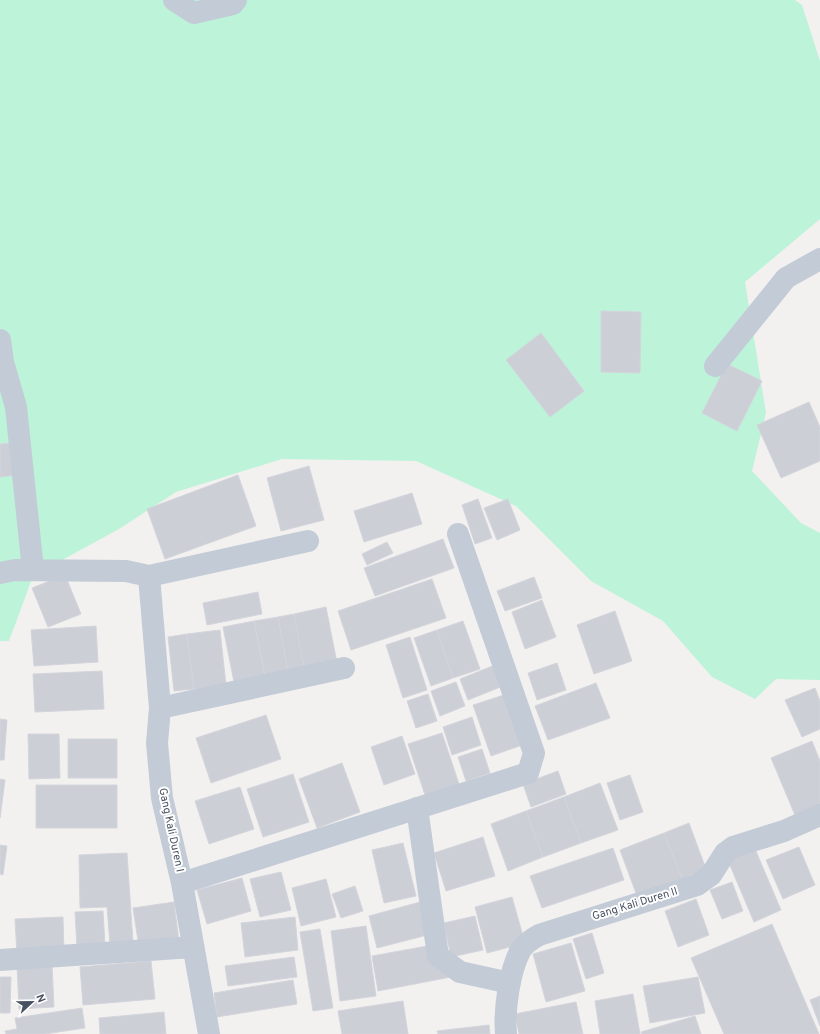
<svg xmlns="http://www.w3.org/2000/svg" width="820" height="1034" font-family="Overpass,sans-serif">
<rect width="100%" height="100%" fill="#f3f1f0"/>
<path fill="#bcf3d9" d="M0,0H795L802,5L820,61V219L745,282L766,413L752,471L801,523L820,533V680L776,679L755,699L712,677L663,621L591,581L516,506L416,461L282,459L176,492L119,529L33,576L9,641H0Z"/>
<path fill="#cccfd6" stroke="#d4d5dc" d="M601,311L641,312L640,373L601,372Z
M541,333L584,391L550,417L506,360Z
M727,364L762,381L737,431L702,413Z
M809,402L820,427V461L781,478L757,425Z
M13,443L17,475L0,477V444Z
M309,466L324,520L281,531L267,478Z
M238,475L256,526L165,559L147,509Z
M412,493L422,524L364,542L354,511Z
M478,499L492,538L475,544L462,505Z
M508,499L520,530L497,540L484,508Z
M443,539L454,568L375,596L364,568Z
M387,542L393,553L367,565L362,554Z
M65,575L81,614L48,627L32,588Z
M534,577L542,598L505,611L497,591Z
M432,579L446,618L351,650L338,611Z
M258,592L262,614L207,625L203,603Z
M542,600L556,637L525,649L512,612Z
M326,607L338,668L305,674L294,614Z
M615,611L632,661L594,674L577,625Z
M294,614L305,674L289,677L278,617Z
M278,617L289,677L266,681L254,621Z
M254,621L266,681L235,687L223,627Z
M463,621L480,669L453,678L437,630Z
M96,626L98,662L34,666L31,630Z
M220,630L226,685L194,689L187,634Z
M437,630L453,678L431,686L414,638Z
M187,634L194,689L174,691L168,637Z
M410,637L427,690L403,698L386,645Z
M500,663L508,684L468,700L460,679Z
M557,663L566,690L537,700L528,673Z
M102,671L104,709L35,712L33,674Z
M456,682L465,706L440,716L431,691Z
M596,683L610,718L548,740L535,706Z
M815,688L820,701V729L802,737L785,700Z
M513,692L531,742L491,756L473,705Z
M428,694L437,721L416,728L407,701Z
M266,715L281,759L211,783L196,738Z
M472,717L481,745L452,755L443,727Z
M0,719L7,720L4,760H0Z
M442,733L459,784L425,795L408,744Z
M28,734H59L60,778L29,779Z
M402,736L415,774L384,785L371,747Z
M68,739H117V778H68Z
M812,741L820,761V811L797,820L771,758Z
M482,749L490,773L466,781L458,757Z
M342,763L360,812L317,828L299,779Z
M558,771L566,794L531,807L523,784Z
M293,774L309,822L263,837L247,789Z
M630,775L643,812L620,820L607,783Z
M0,779L5,780L0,818Z
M600,783L618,830L581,843L564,797Z
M36,785H117V828H36Z
M240,787L254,829L209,844L195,801Z
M564,797L581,843L543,857L526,811Z
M526,811L543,857L508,871L491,824Z
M689,823L706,869L682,879L664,833Z
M664,833L682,879L637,896L620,850Z
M483,837L495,876L446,891L434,853Z
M403,843L416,896L384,903L372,850Z
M753,844L781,910L754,922L726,856Z
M0,845L7,846L3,875L0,874Z
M799,847L815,885L783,899L766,860Z
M613,848L624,880L542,908L530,876Z
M127,853L133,943L110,944L107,907L80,908L79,855Z
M281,872L291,910L260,917L250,879Z
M242,878L251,911L207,924L197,890Z
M326,879L336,917L301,926L292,888Z
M732,882L743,911L722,919L710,890Z
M355,886L363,911L341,918L332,894Z
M512,897L525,943L487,953L475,907Z
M431,899L439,932L377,948L369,916Z
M696,899L709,935L678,947L665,911Z
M174,902L179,942L139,947L133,908Z
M103,911L105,946L77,948L75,912Z
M475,916L483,950L451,957L444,923Z
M63,917L64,953L17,955L15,919Z
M295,917L298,950L245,957L241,923Z
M772,924L819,1034H724L691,958Z
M366,926L376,996L340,1001L331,931Z
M320,929L333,1008L313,1011L300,932Z
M592,933L604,973L586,979L573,939Z
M444,943L451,977L378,991L372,956Z
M571,943L585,991L546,1002L533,954Z
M294,957L297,977L228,986L225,966Z
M151,961L155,999L83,1005L80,967Z
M52,964L54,1007L19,1009L17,965Z
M0,977H11L10,1013H0Z
M698,977L705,1013L650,1023L643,986Z
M293,980L297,1004L217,1017L214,993Z
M633,994L640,1034H600L595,1001Z
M820,996V1026L810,1000Z
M403,1001L408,1034H342L338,1011Z
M576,1002L583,1034H519L515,1014Z
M82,1008L85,1028L45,1034H6L5,1031L17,1029L15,1018Z
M164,1012L166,1034H100L99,1018Z
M695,1016L701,1034H642L641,1032Z
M489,1025L490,1034H438L437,1031Z"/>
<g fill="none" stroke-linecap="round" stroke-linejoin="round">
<path stroke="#c3cbd6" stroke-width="22" d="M174,0L194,13L233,4L236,0
M0,340L3,362L16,407L33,570
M715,366L786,278L820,259
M0,573L15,570L126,571L149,576L160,708L157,743L162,798L182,883L209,1034
M149,576L308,541
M160,708L344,668
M417,808L438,956L460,972L510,983
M182,883L528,773L534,753L458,534
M0,960L193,947
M506,1034C504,1010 509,973 520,951C524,944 532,939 539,935L697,885L711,875L725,853L733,847L784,831L820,815"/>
</g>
<g text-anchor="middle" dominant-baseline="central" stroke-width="4" stroke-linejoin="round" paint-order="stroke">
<g font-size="11" fill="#475160" stroke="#fff">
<text transform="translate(171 830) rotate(78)">Gang Kali Duren I</text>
<text transform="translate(635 904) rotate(-17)">Gang Kali Duren II</text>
</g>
</g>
<g transform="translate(32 1002) rotate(68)" stroke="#ffffff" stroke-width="3" paint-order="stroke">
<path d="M0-3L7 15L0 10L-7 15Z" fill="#475160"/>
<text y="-6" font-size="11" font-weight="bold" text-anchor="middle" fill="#475160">N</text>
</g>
</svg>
